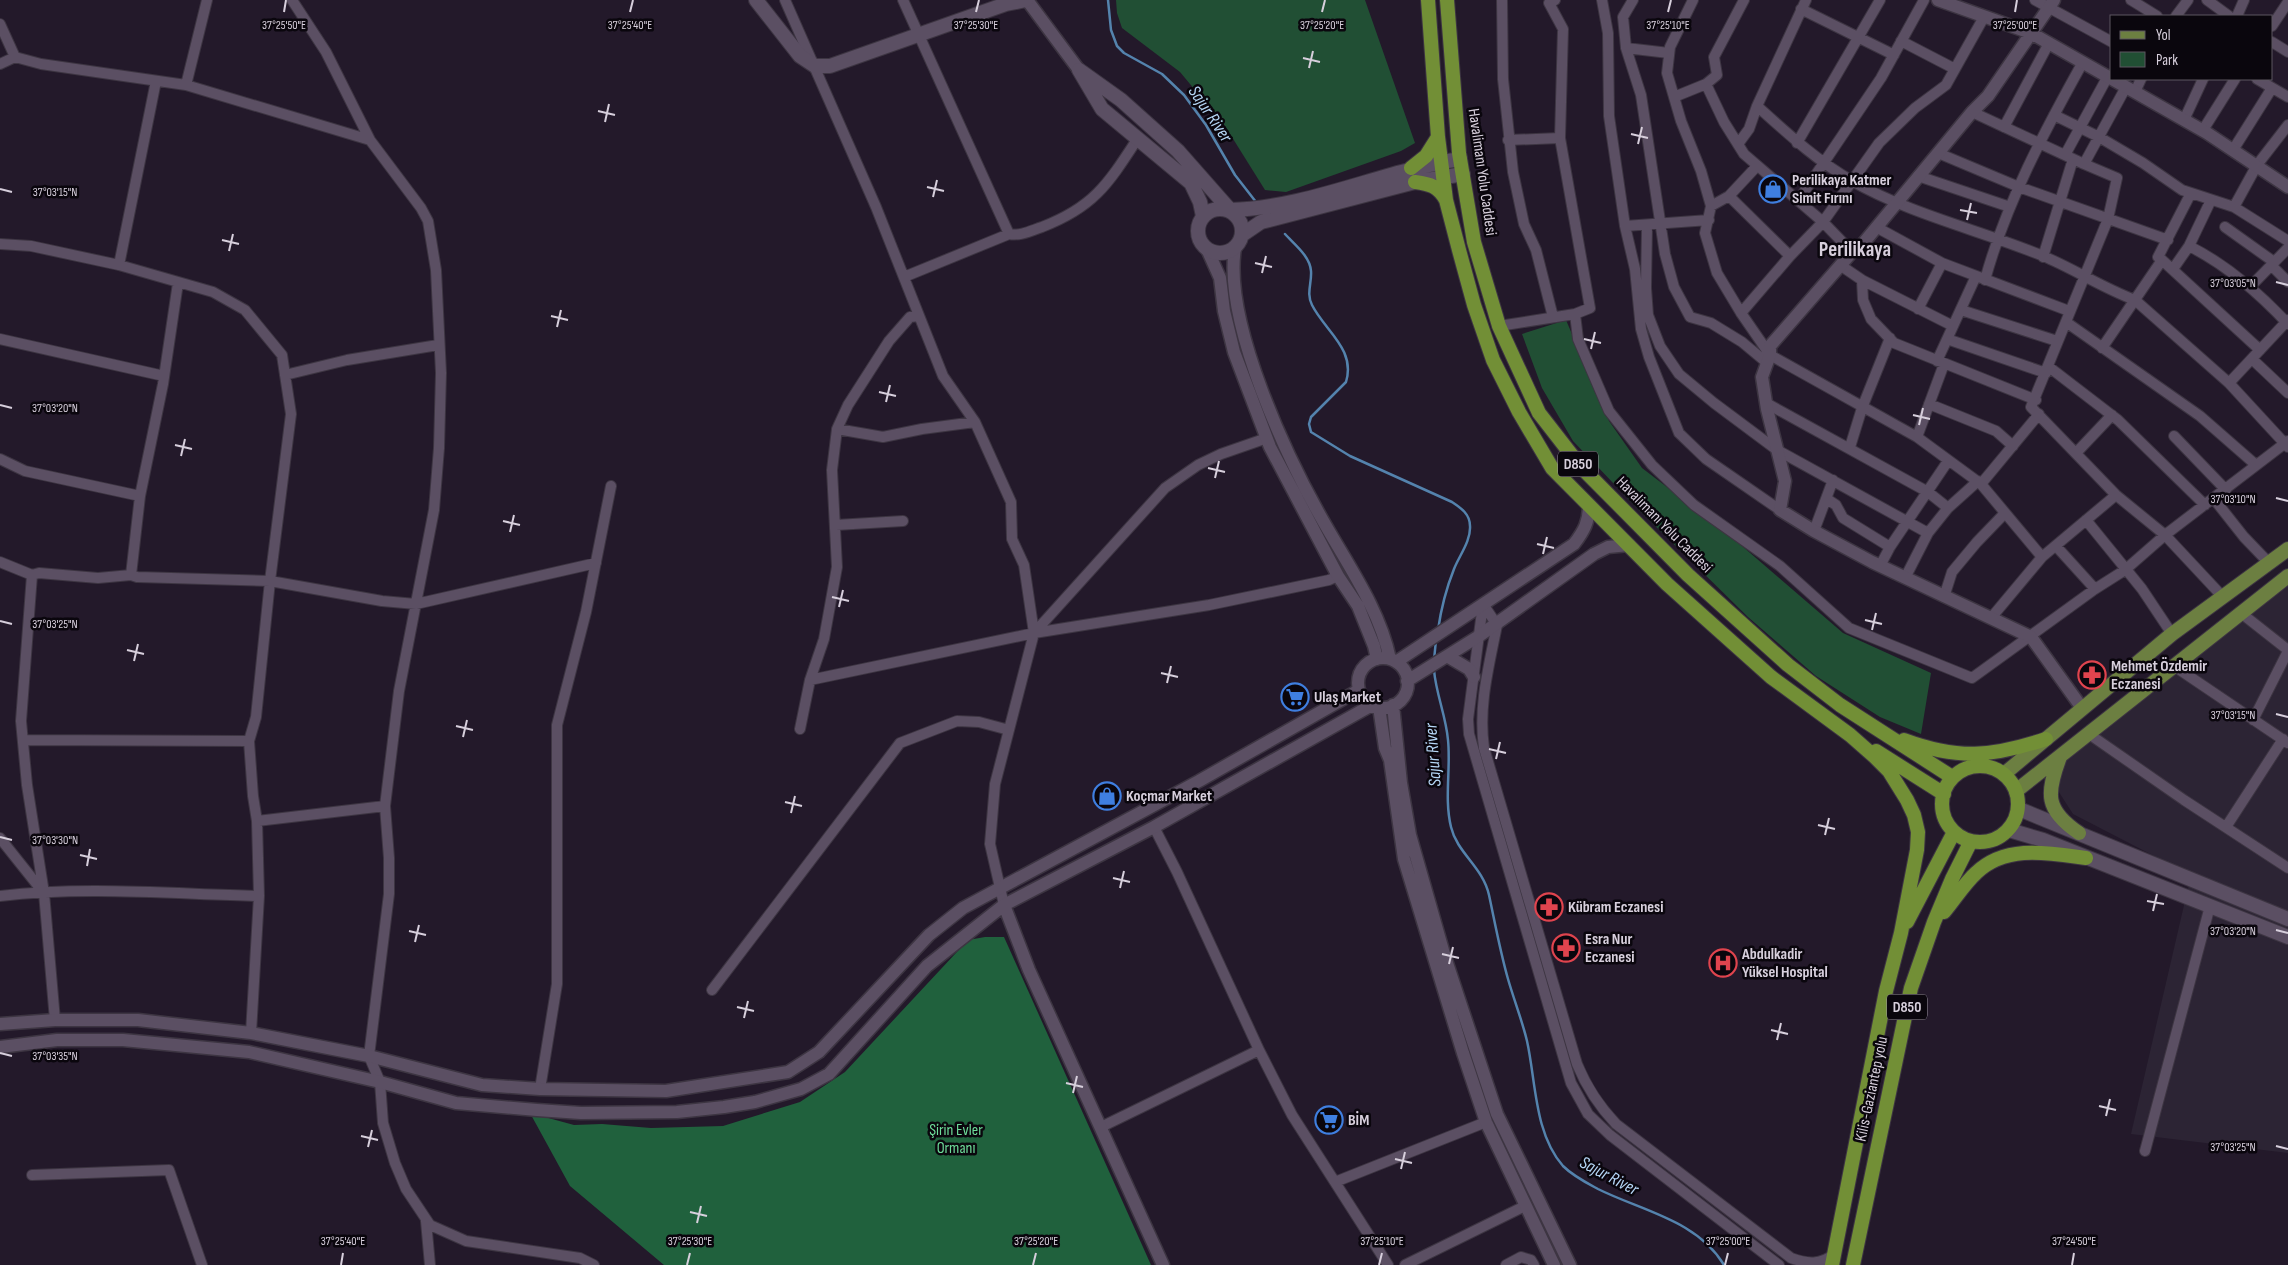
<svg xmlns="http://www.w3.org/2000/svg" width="2288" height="1265" font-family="'Sofia Sans Condensed',sans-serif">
<rect width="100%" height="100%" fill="#23192a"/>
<path fill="#2c2434" d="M2288,583V1153L2131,1134L2191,875L2073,814L2055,786L2061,763Z"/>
<path fill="#214f34" d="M1116,0H1365L1415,143L1401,151L1286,192L1265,190L1225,126L1180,72L1122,28L1117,13Z
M1566,320L1609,421L1642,468L1727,533L1843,633L1931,673L1921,734L1880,717L1816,676L1748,617L1636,507L1573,441L1542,388L1522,334Z"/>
<path fill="#20613d" d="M985,937H1004L1151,1265H664L570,1186L530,1113L574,1125L602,1124L651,1128L723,1126L800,1102L845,1072L968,940Z"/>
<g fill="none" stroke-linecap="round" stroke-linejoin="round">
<path stroke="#5483ad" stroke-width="2.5" d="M1108,0L1111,30L1117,46L1124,53L1162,74L1184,95L1206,125L1235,175L1256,202
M1285,234C1294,244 1310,256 1311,271C1312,283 1306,293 1312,305C1325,331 1356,349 1346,382L1311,417L1309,424L1311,432L1350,456L1452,502C1461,508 1470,514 1470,526C1471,541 1459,556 1454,569C1446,589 1441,609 1438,630
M1434,660L1436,640
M1434,670C1436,694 1446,716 1448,740C1451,769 1444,798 1451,827C1457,853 1483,867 1489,895C1495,923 1500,951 1508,979C1514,1000 1522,1020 1527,1041C1536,1081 1534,1133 1563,1166C1573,1176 1585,1182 1598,1189C1642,1211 1697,1220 1724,1265"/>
<g stroke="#3d3542" stroke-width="12">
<path id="minor" d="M292,0L326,52L370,140L421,208L428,221L436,270L441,373L439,448L434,510L399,691L385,806L389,858V894L369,1056L380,1082L383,1123L395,1163L406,1189L430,1225L466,1241L580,1258L594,1265
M785,0L876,207L943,376L975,422L1011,502L1012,539L1024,565L1034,633
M903,0L1009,234C1021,236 1030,231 1042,227C1094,207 1108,184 1138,138
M1502,0L1503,79L1513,172L1524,224L1536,250L1553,317
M1555,0L1549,3L1563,29L1560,138L1590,308L1575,314
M1602,0L1608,33L1609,116L1625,226L1635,269L1641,329L1649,357L1679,433L1706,459L1780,510
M1633,0L1623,17L1626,48L1641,95L1665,254L1674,287L1690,317L1711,323L1742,342L1766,362
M1693,0L1670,47L1667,73L1681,121L1701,171L1711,206L1705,233L1717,273L1741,313L1770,355L1917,437L1981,484L2042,557
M1806,0L1757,106C1787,133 1817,161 1852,181C1912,215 1980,230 2043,256C2074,269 2103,288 2135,300L2229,383L2288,447
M2035,0L2112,42
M2131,0L2157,16
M2207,0L2229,16
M1801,9L1894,55
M2176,16L2188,0
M2237,16L2244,0
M0,24L15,57L0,64
M2272,26L2288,2
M1901,41L1955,69
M2272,42L2288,52
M1626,48L1669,53
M15,57L41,64L186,85L370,140
M2257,79L2288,97
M1706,84L1717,75L1714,57L1744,0
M186,85L207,0
M2135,92L2141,79
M1674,97L1706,84L1724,122L1744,154L1823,222L1852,252
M1972,112L2084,164L2126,87
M2054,115L2099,137L2143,163L2182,190L2234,207L2288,241
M2184,120L2203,79
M2004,127L2049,43
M2203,130L2235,79
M1508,140L1560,138
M1797,143L1880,0
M1738,144L1749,129L1757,106
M2233,150L2272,88
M1938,153L2019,187L2168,240
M2065,155L2108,76
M2084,164L2117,178L2108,219L2031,407L2116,495L2165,535L2222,596
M1918,176L2010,207
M1729,196L1790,256
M1798,201L1881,78L1924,0
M1711,206L1729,196L1757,166
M2234,207L2257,165L2288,125
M1625,226L1709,220
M1647,226L1646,288L1648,315L1660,346L1679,374L1714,403L1777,450L1928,533
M1876,227L1942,263L2069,311
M2225,227L2274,262
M0,244L31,246L119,265L213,292L245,310L282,355L291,414L270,581L256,717L249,741L253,796L257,821L259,896L251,1033
M2189,246C2227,265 2259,293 2288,324
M2043,257L2073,159
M2162,260L2158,257L2191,193
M119,265L156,81
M1840,265L1862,280L1863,300L1871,319L1894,343L2036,400
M2271,265L2288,282
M2173,269L2189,246L2211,200
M904,277L1009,234
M1862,280L1953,326
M1985,280C2006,203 2044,132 2083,62
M2250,287L2288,248
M1918,309L1942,263
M1961,310L2057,341
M1741,313L1790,256L1823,222L1879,143L1915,108L1946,85L1984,17
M2066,322L2200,416L2256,465
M1499,326L1575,314L1578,339L1609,411L1652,465L1694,505L1780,566L1849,628L1972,678L2095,589L2125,570L2165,535L2288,441
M0,339L164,376
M1947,339L2046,373
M2102,348L2162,260L2260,350
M2252,359L2288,393
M1937,361L1976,276
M2049,367L2118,420L2205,505
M285,375L347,360L438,345
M2229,383L2288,320
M1766,403L1928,492L1948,508
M1929,404L1996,431L2013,446
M837,429L883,437L922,429L975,422
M2174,436L2226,490
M1917,437L1944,364
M1850,447L1862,408L1890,338
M2076,453L2112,415
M0,459L25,471L140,496
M1981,484L2039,414
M1827,499L1836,505L1843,518L1890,547
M2214,499L2244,537L2269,563
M2086,520L2142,589L2172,634
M836,525L903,521
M1814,531L1833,480
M2056,546L2095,589
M0,562L32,575L39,573L98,578L131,575L137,577L270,581L382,601L416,604L596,563
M1880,566L1890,547L1948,461
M32,575L21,721L27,785L44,893L55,1020
M131,575L140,496L163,384L178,283
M1905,578L1928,533L1948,508L1978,481
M1944,597L1952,572L1977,542L2005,513
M1483,604L1497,625C1489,666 1478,706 1484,748L1577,1064C1587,1088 1598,1105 1616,1124L1791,1258C1807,1264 1821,1265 1834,1254
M1483,604L1468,719L1469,734L1571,1083L1588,1114L1610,1135L1779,1265
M2241,613L2288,650
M1991,618L2042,557L2116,495
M2174,666L2288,743
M810,680L1034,633L1209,605L1329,580L1338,576
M2253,720L2288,651
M800,729L810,680L824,639L837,567L832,470L837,429L848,405L889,341L910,317L919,316
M2089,734L2184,800L2288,868
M24,740L249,741
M257,821L385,806
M1154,827L1177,872L1259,1050L1292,1115L1388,1265
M2226,827L2283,739
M0,838L43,892
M0,896C85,886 173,894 259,896
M1004,905L990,844L995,784L1034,633L1165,488L1198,465L1221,454L1267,438
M712,990L900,743L957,721L979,722L1009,730
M540,1089L557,984V725L586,612L611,486
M1101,1127L1259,1050
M2145,1151L2210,906
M32,1175L169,1170L202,1265
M1335,1182L1486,1122
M426,1221L430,1265
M1405,1265L1525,1206
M1506,1265L1521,1257L1531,1260L1534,1265"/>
</g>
<g stroke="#3d3542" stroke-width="15">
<path id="tertiary" d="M1027,0L1079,70
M1938,0L2031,33L2207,133L2288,187
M2054,0L1988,96L1972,112L1861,246L1852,252L1770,346V355L1762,377L1767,409L1785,481L1780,510L1814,531L1872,562L2031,637L2082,708
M1235,248C1223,323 1288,460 1326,526C1350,568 1380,611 1390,659
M1207,249L1220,278L1224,311L1234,352L1270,447L1338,576L1358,606L1374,646L1377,659
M1447,656L1469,669L1474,677
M1358 683a25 25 0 1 1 50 0a25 25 0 1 1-50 0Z
M1396,662L1574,544C1584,531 1589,522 1589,505
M1407,681L1479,636L1594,554L1608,547L1629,545
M1393,705L1401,783L1410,835L1444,954L1497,1114L1570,1265
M1379,707L1385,748L1390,760L1404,859L1463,1053L1486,1122L1554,1265
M1004,905L1029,970L1163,1265
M0,1024L55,1020H138L251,1033L369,1056L482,1085L540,1089L666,1091L788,1072L819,1052L929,935L963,908L1199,781L1359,690
M0,1047L57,1040H123L249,1052L380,1082L456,1103L537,1110L581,1113L677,1112L724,1107L755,1102L801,1089L829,1074L927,966L1004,905L1154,827L1372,705"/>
</g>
<g stroke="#3d3542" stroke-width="16">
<path id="secondary" d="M756,0L800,56L815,66H830L1006,4L1026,0
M1198 231a22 22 0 1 1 44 0a22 22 0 1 1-44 0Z
M1203,216L1200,202L1191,183L1102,109L1079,70L1121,100L1178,151L1230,210C1309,208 1382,171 1460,159
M1242,235L1261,222L1415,182L1463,174
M2019,809L2288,919
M2009,830L2043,840L2288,937"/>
</g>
<g stroke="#3d3542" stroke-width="16">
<path id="primary" d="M2060,757C2046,794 2045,810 2079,833
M2004,774L2172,634L2288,549
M2016,791L2288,576"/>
</g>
<g stroke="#3d3542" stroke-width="16">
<path id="trunk" d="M1428,0L1438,137L1446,200L1459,250L1474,305L1493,360L1519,412L1552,468L1667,584L1771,677L1850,735L1875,757L1889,771L1907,800L1914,815L1918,832L1917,850L1901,933L1886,991L1832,1265
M1447,0L1459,153L1474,242L1499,326L1539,413L1581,467L1688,575L1788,665L1840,705L1952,777
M1411,168L1426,156L1438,137
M1415,182C1430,184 1438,186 1446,200
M1904,740C1958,760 1992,757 2046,739
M1876,751L1944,794
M1942 804a38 38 0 1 1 76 0a38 38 0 1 1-76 0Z
M1944,912C1955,899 1964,884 1976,873C2006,844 2049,853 2086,858
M1907,922L1954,832
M1853,1265L1911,988L1934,922L1952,879L1971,841"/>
</g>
<use href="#minor" stroke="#5b4f63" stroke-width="10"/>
<use href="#tertiary" stroke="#5b4f63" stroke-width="12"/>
<use href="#secondary" stroke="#5b4f63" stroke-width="14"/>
<use href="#primary" stroke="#6c7f41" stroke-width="14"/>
<use href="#trunk" stroke="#728f36" stroke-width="14"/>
</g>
<path fill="none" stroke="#d7cfdc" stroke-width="2" d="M284,12L286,0M630,12L633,0M976,12L979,0M1322,12L1325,0M1668,12L1671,0M2015,12L2017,0M1303,58L1320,62M1309,68L1313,51M598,111L615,115M605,122L609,104M1631,134L1648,138M1638,144L1642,127M927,187L944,191M0,189L12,192M933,197L937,180M1960,210L1977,213M1967,220L1971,203M222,240L239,244M229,251L233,234M1255,263L1272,267M1262,273L1266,256M2276,282L2288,285M551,316L568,320M557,327L561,310M1584,339L1601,343M1591,349L1595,332M879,392L896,396M886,402L890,385M0,405L12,408M1913,415L1930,419M1919,425L1923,408M175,445L192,449M181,456L185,439M1208,468L1225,472M1215,478L1219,461M2276,498L2288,501M503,521L520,525M510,532L514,515M1537,544L1554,548M1543,554L1547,537M832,597L849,601M839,607L843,590M1865,620L1882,624M0,621L12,624M1872,630L1876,613M127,650L144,654M134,661L138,644M1161,673L1178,677M1167,683L1171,666M2276,714L2288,717M456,726L473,730M463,737L467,720M1489,749L1506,753M1496,759L1500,742M785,802L802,806M791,813L795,796M1818,825L1835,829M1825,835L1829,818M0,837L12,840M80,855L97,859M87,866L90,849M1113,878L1130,882M1120,888L1124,871M2147,901L2164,904M2153,911L2157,894M2276,930L2288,933M409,931L426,935M415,942L419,925M1442,954L1459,958M1449,964L1453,947M737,1007L754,1011M744,1018L748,1001M1771,1030L1788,1034M1777,1040L1781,1023M0,1053L12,1056M1066,1083L1083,1087M1073,1093L1077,1076M2099,1106L2116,1110M2106,1116L2110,1099M361,1136L378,1140M2276,1146L2288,1149M368,1147L372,1130M1395,1159L1412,1163M1401,1169L1405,1152M690,1212L707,1216M697,1223L701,1206M341,1265L343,1253M687,1265L690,1253M1033,1265L1036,1253M1379,1265L1382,1253M1725,1265L1728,1253M2072,1265L2074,1253"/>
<defs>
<g id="shop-ring" transform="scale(1.4375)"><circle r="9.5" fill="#0a060d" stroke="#3f7fe0" stroke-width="1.5"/><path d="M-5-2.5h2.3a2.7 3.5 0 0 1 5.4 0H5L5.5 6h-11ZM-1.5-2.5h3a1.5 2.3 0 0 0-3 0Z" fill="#3f7fe0"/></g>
<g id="pharmacy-ring" transform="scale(1.4375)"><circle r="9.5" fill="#0a060d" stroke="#e0444e" stroke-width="1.5"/><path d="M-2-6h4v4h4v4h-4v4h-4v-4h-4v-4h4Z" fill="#e0444e"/></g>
<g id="supermarket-ring" transform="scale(1.4375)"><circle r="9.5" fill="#0a060d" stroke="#3f7fe0" stroke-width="1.5"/><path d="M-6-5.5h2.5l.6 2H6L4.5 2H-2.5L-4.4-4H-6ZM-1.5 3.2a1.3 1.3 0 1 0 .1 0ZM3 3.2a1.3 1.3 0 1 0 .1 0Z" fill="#3f7fe0"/></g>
<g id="hospital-ring" transform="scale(1.4375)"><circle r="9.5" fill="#0a060d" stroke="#e0444e" stroke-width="1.5"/><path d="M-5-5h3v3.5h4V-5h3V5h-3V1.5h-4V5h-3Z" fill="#e0444e"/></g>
</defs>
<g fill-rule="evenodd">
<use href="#shop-ring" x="1773" y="189"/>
<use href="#pharmacy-ring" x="2092" y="675"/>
<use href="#supermarket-ring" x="1295" y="697"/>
<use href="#shop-ring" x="1107" y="796"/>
<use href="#pharmacy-ring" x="1549" y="907"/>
<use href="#pharmacy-ring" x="1566" y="948"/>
<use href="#hospital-ring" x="1723" y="963"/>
<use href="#supermarket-ring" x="1329" y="1120"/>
</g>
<g text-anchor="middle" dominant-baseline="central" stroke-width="5" stroke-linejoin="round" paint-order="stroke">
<g fill="#0a060d" stroke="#9a939e" stroke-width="1">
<rect x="1558" y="451.5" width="40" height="25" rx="4"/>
<rect x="1887" y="994.5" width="40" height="25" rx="4"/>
</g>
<g font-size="15" font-weight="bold" fill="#d7cfdc">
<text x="1578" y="464">D850</text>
<text x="1907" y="1007">D850</text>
</g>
<g font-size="16" fill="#d7cfdc" stroke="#0a060d">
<text transform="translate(1482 172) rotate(82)">Havalimanı Yolu Caddesi</text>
<text transform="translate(1664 525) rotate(45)">Havalimanı Yolu Caddesi</text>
<text transform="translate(1872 1089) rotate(-78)">Kilis-Gaziantep yolu</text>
</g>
<g font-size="16" font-weight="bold" fill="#d7cfdc" stroke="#0a060d" text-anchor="start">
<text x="1792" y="180">Perilikaya Katmer<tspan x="1792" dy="18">Simit Fırını</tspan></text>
<text x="2111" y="666">Mehmet Özdemir<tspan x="2111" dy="18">Eczanesi</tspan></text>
<text x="1314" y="697">Ulaş Market</text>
<text x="1126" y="796">Koçmar Market</text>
<text x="1568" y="907">Kübram Eczanesi</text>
<text x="1585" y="939">Esra Nur<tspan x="1585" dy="18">Eczanesi</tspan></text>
<text x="1742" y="954">Abdulkadir<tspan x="1742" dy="18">Yüksel Hospital</tspan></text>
<text x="1348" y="1120">BİM</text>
</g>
<g font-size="16" fill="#6edd9a" stroke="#0a060d">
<text x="956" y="1130">Şirin Evler<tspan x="956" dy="18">Ormanı</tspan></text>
</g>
<g font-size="18" font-style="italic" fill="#b5d6f5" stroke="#0a060d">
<text transform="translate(1210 114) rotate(56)">Sajur River</text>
<text transform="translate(1433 755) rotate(-94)">Sajur River</text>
<text transform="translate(1609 1176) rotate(28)">Sajur River</text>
</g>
<g font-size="21" font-weight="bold" fill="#d7cfdc" stroke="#0a060d">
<text x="1855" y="249">Perilikaya</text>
</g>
</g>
<g font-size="12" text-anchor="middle" fill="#d7cfdc" stroke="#0a060d" stroke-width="5" stroke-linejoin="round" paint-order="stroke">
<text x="284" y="29">37°25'50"E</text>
<text x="976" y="29">37°25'30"E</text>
<text x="1668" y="29">37°25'10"E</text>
<text x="2015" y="29">37°25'00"E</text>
<text x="630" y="29">37°25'40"E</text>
<text x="1322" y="29">37°25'20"E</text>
<text x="55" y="196">37°03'15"N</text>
<text x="2233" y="287">37°03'05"N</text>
<text x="55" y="412">37°03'20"N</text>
<text x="2233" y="503">37°03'10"N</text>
<text x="55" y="628">37°03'25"N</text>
<text x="2233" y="719">37°03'15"N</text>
<text x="55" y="844">37°03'30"N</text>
<text x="2233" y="935">37°03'20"N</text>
<text x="55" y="1060">37°03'35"N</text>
<text x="2233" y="1151">37°03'25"N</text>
<text x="343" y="1245">37°25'40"E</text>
<text x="690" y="1245">37°25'30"E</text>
<text x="1036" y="1245">37°25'20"E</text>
<text x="1382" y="1245">37°25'10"E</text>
<text x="1728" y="1245">37°25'00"E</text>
<text x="2074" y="1245">37°24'50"E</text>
</g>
<rect x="2110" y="15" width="162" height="65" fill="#0a060d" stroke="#5c5660"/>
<rect x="2120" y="31" width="25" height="8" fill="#6c7f41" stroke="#5c5660"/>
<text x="2156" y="40" font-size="15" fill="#d7cfdc">Yol</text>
<rect x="2120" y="52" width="25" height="15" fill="#214f34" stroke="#5c5660"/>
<text x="2156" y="65" font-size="15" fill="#d7cfdc">Park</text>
</svg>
